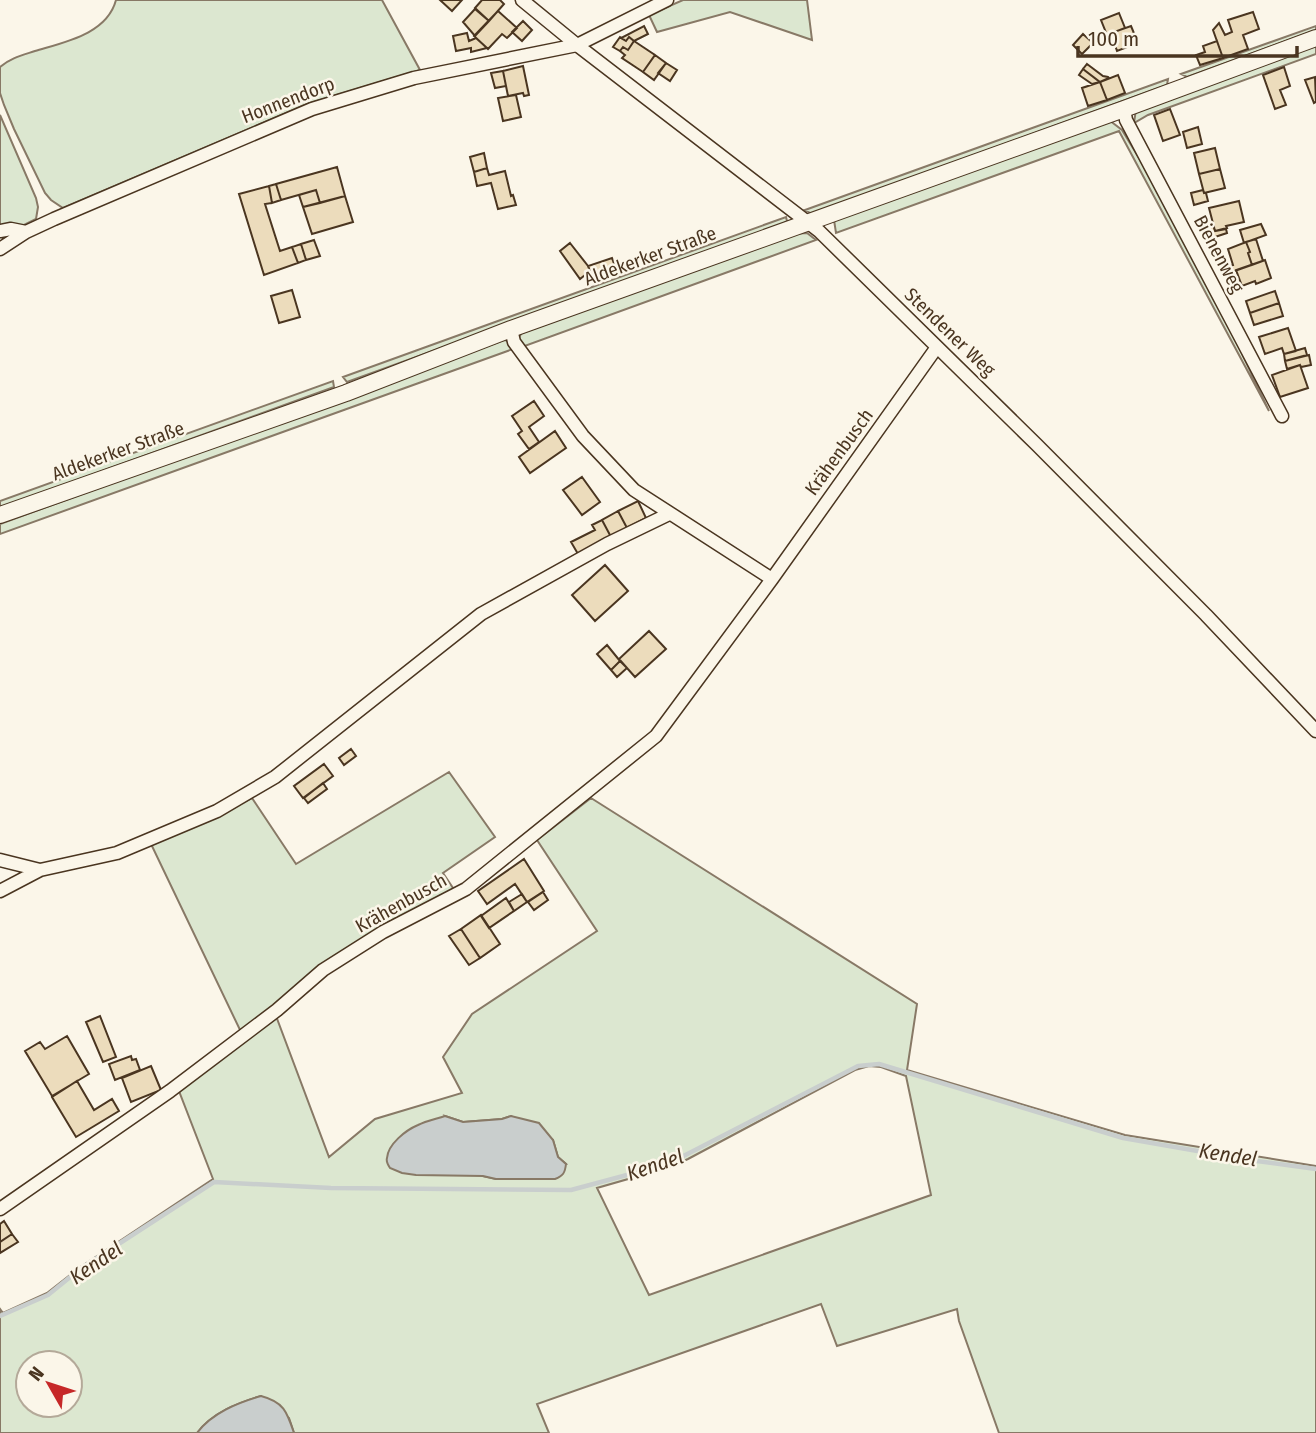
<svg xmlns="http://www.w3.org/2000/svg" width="1316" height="1433" font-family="'Fira Sans Condensed',sans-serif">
<rect width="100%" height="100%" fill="#fbf6e9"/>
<path fill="#dce7d0" stroke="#887966" stroke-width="2" fill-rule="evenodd" d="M116,0H382L420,70L307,104L63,208L51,200L45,193L14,129L4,105L0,93V67C10,58 23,55 35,51C65,42 107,34 116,0Z
M683,0H807L812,40L730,12L657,32L649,15Z
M1316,26V30L1187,77L1181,74Z
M1316,43V54L1148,115L1134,123L1136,109Z
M1168,79L1167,85L812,214L805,210Z
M0,115L36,198L38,207L36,219L24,225L0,227Z
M1109,120L1122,130L1167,204L1213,292L1269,411L1119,131L836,233L834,220Z
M786,217L787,221L781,225L347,382L343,377Z
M807,233L816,240L522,347L519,337L522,333L793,234Z
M504,340L509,341L513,349L0,534V524Z
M333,381L334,387L0,508V501Z
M449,772L495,837L443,873L455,891L273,1008L241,1032L151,844L252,798L296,864Z
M591,798L917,1004L907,1070L1125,1135L1316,1166V1433H999L959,1321L957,1309L837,1346L821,1304L537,1404L549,1433H294L289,1418L261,1396C237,1403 212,1413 197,1433H0V1309L3,1313L47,1293L79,1268L213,1179L179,1091L276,1016L329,1157L375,1119L462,1093L443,1057L472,1014L597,931L537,840ZM869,1066L881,1067L906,1076L931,1195L649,1295L597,1188L670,1167L688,1159L855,1070ZM445,1116L463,1122L502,1119L511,1116L553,1140L558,1157L566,1164L496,1179L483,1176ZM28,1363H70V1405H28Z"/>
<path fill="#c9cecd" stroke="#887966" stroke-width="2" d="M445,1116L463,1122L502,1119L511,1116L539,1123L553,1140L558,1157L566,1164C565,1173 563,1176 555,1179H496L483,1176L416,1175L402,1173L390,1168C388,1165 386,1161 387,1158C388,1144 406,1130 418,1125C426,1121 436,1119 445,1116Z
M261,1396C284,1402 287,1412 294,1433H197C212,1413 237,1403 261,1396Z"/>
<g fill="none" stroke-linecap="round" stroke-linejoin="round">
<path stroke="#c9cecd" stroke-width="4.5" d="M0,1316L48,1295L80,1269L214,1182L331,1188L571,1190L668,1164L858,1066L879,1064L1123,1138L1249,1160L1316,1169"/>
</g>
<path fill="#ecdcbc" stroke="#4a3520" stroke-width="2" d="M440,0H462L452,11Z
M482,0H500L504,4L489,21L475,8Z
M475,9L489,21L475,36L463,22Z
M498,11L517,28L507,38L502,34L488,49L474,36Z
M1253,12L1259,29L1243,35L1248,49L1223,58L1213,30L1219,23L1225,35L1232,32L1228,20Z
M1119,13L1125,28L1107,35L1101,20Z
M523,21L532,30L522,41L512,32Z
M644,26L648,34L634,41L629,37L626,41L621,38Z
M1131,26L1138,43L1117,51L1111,33Z
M467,33L469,41L476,38L487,48L471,52V48L456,51L453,36Z
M1083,34L1093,43L1082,54L1073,45Z
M620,37L626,41L629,37L634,41L628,50L623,47L620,51L613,47Z
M634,41L655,55L643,72L622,58L625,55L620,51L623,47L628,50Z
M1217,41L1223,58L1200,65L1196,55L1205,52L1203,46Z
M655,55L666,63L654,80L643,72Z
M666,63L677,70L670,81L658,73Z
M1087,64L1103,76L1108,77L1109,78L1100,82L1083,69Z
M523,66L529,95L524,96L523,93L508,96L503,71Z
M1284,67L1290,86L1280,90L1286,105L1275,109L1263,75Z
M1083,69L1100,82L1092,84L1079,75Z
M503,71L506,86L495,88L491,73Z
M1118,75L1125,93L1107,100L1100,82Z
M1315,77L1316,102L1314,103L1305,80Z
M1100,82L1107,100L1088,106L1082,88Z
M516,95L521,117L503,121L498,98Z
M1170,109L1180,135L1163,141L1154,115Z
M1198,127L1202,144L1187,148L1183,132Z
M1215,148L1220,169L1199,174L1194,153Z
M484,153L487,168L474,172L470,157Z
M337,167L345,196L320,203L316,190L281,200L276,184Z
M487,168L489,175L505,171L511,196L513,195L516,205L498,209L491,183L477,186L474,172Z
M1220,169L1225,188L1204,193L1199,174Z
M276,184L281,200L272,203L269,186Z
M269,186L272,203L265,204L280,251L292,247L298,263L264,275L239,194Z
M316,190L320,203L303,207L299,195Z
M1203,190L1204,193H1206L1208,201L1194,205L1191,193Z
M345,196L353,222L312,234L303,207Z
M1239,201L1244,222L1226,226L1227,228L1215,231L1209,208Z
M1261,224L1266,235L1244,243L1240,230Z
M1213,225L1215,231L1226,229L1227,233L1209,239L1206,227Z
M1256,239L1263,261L1252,265L1248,253L1250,252L1246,242Z
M314,240L320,256L306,260L301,244Z
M1246,242L1250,252L1248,253L1252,265L1232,272L1230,266L1233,265L1228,249Z
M570,243L588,266L590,271L580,279L560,251Z
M301,244L306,260L298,263L292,247Z
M612,258L618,275L595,283L588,266Z
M1265,260L1271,278L1256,284L1255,281L1242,286L1236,270Z
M292,290L300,317L279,323L271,296Z
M1275,291L1279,303L1250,313L1246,301Z
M1279,303L1283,316L1254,325L1250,313Z
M1288,328L1296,351L1284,354L1282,348L1265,354L1259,337Z
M1305,348L1307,355L1285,361L1284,354Z
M1309,355L1311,365L1301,367L1300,365L1287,369L1285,361Z
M1300,365L1308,388L1280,397L1272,375Z
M534,401L544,416L529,427L539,442L529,449L518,434L522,431L512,416Z
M555,431L566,448L530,473L519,457Z
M582,477L600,502L582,515L563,490Z
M638,501L646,518L627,528L618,511Z
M618,511L627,528L611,537L602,520Z
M602,520L611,537L578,554L571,542L595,530L592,525Z
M605,565L628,591L595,621L572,595Z
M649,631L666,649L635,677L619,659Z
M607,645L620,661L611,670L597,654Z
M620,661L627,668L617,677L611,670Z
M351,749L356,756L344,765L339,758Z
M324,764L333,776L303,798L294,786Z
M323,783L327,789L308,803L304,798Z
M524,859L544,891L527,902L515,884L487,904L478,891Z
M543,892L548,900L534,910L528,902Z
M522,894L527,902L514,911L509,902Z
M506,898L514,911L489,928L481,916Z
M481,915L500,944L480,958L461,929Z
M461,929L480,958L469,965L449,936Z
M100,1016L116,1057L103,1062L86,1022Z
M67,1036L89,1074L52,1096L25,1051L40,1042L45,1049Z
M131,1056L132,1060L136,1059L140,1070L115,1080L109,1064Z
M151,1066L161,1090L131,1102L122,1078Z
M77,1081L94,1110L112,1099L119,1111L76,1137L52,1097Z
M4,1221L12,1234L0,1242V1224Z
M12,1234L18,1242L0,1253V1242Z"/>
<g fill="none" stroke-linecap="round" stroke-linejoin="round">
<g stroke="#4a3520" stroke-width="15">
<path id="minor" d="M522,0L577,45L819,231L1037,445L1206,615L1316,731
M1124,109L1126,120L1282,416
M0,231L11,229L26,232
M0,249L26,232L54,219L312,109L414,78L577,45L667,0
M511,329L514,342L583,436L634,490L772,579
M0,860L40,870L117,853L217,811L275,777L481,614L607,544L669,514
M0,891L40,870
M0,1209L170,1091L277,1010L323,970L383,932L466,889L656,736L772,579L937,347"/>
</g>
<g stroke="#4a3520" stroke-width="18">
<path id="tertiary" d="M0,515L346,393L511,329L1124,109L1316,38"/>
</g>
<use href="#minor" stroke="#fbf6e9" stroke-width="12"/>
<use href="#tertiary" stroke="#fbf6e9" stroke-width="16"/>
</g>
<g text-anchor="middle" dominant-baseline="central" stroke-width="5" stroke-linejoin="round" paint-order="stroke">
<g font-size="19" fill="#4a3520" stroke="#fbf6e9">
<text transform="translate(288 100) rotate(-21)">Honnendorp</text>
<text transform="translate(1219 254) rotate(62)">Bienenweg</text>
<text transform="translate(650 256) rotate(-20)">Aldekerker Straße</text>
<text transform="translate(950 332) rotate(44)">Stendener Weg</text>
<text transform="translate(118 451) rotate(-20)">Aldekerker Straße</text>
<text transform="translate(839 452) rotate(-54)">Krähenbusch</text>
<text transform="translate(401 903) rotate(-29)">Krähenbusch</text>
</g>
<g font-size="21" font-style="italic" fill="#4a3520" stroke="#fbf6e9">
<text transform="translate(1228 1155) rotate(9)">Kendel</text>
<text transform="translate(655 1165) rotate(-19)">Kendel</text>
<text transform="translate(96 1263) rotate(-34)">Kendel</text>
</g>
</g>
<g transform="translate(49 1384) rotate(309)"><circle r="33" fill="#fbf6e9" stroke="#b4a999" stroke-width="2"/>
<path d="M0-5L12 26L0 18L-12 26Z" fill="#c62828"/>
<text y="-10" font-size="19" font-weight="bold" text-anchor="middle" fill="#4a3520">N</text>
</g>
<path d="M1078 46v10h219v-10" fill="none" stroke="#4a3520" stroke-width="3.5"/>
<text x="1088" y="46" font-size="21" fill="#4a3520" stroke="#fbf6e9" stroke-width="5" paint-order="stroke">100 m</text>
</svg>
